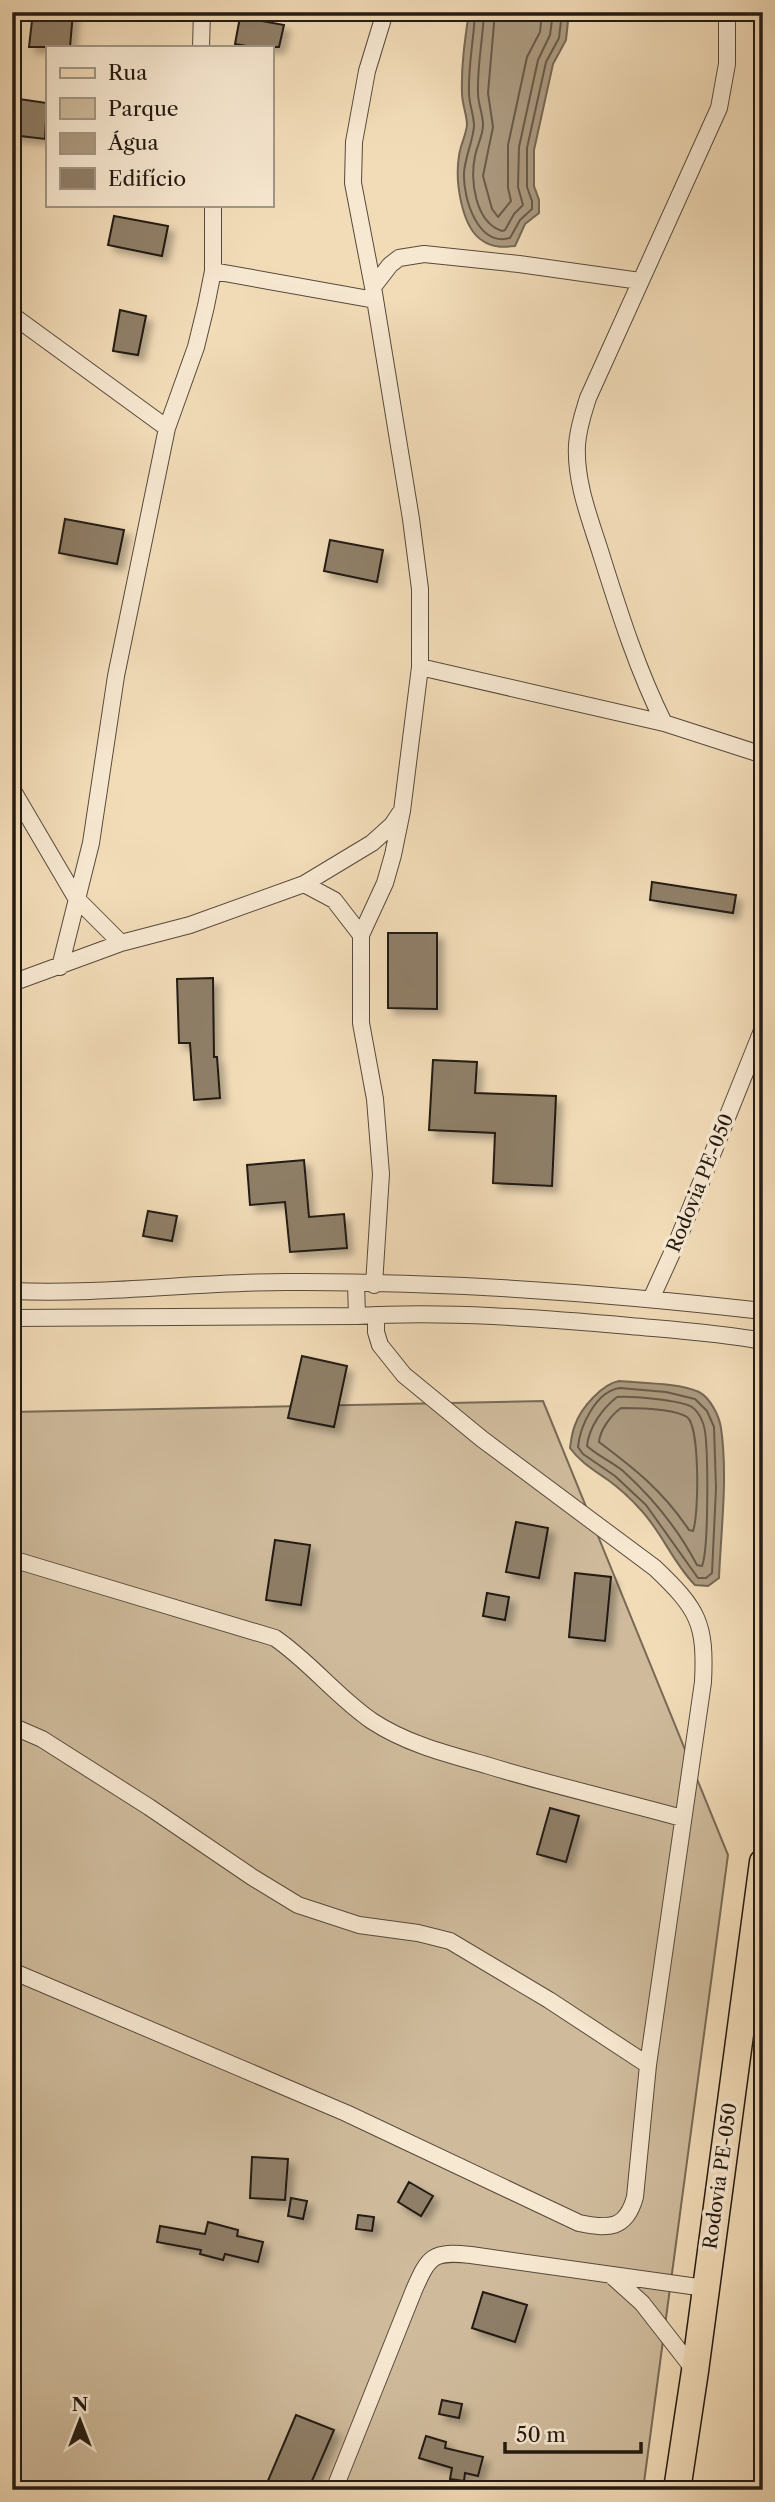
<svg xmlns="http://www.w3.org/2000/svg" width="775" height="2502" font-family="'Libre Caslon Text',serif">
<defs>
<filter id="shadow"><feDropShadow dx="6" dy="6" stdDeviation="3.5" flood-color="#0004"/></filter>
</defs>
<rect width="100%" height="100%" fill="#f2dcb8"/>
<filter id="stains"><feTurbulence type="fractalNoise" baseFrequency=".00286" numOctaves="4"/><feColorMatrix values="0 0 0 0 .2 0 0 0 0 .09 0 0 0 0 .02 0 0 0 .5 -.17"/></filter>
<radialGradient id="worn" r=".72"><stop offset=".6" stop-color="#630" stop-opacity="0"/><stop offset="1" stop-color="#630" stop-opacity=".3"/></radialGradient>
<path fill="#cfbb9c" stroke="#796a57" stroke-width="2" d="M543,1401L728,1855L643,2490H12V1412Z"/>
<path fill="#ac9a80" stroke="#756754" stroke-width="2" d="M469,12H569L566,40L553,64L534,150V186L539,200V213L525,224L515,246C504,247 493,248 483,241C461,228 455,180 459,156C460,146 466,135 467,125C467,115 462,104 462,93C461,66 465,39 469,12Z
M619,1381C641,1383 680,1383 699,1392C710,1398 719,1415 721,1428C728,1477 721,1529 719,1578L708,1586L695,1585C673,1563 662,1532 640,1509C631,1499 619,1488 608,1480C594,1470 580,1462 570,1448C571,1441 572,1432 575,1425C581,1408 602,1384 619,1381Z"/>
<g fill="none" stroke-linecap="round" stroke-linejoin="round">
<path stroke="#685a49" stroke-width="2" d="M475,12C474,39 468,66 469,93C469,104 474,115 474,126C473,141 465,157 464,173C463,199 478,247 510,238L520,220L532,209V201L527,187V148L546,62L559,38L562,12
M484,12C483,39 477,66 478,93C478,104 483,114 483,125C483,135 477,146 475,156C470,181 475,222 502,231L505,230L514,214L523,205L518,187L519,147L538,60L550,35L553,12
M495,12L488,93L493,127L483,176L492,209L498,217L511,201L508,188V145L527,57L540,32L542,12
M620,1388L666,1392L695,1399L707,1411L714,1427L716,1488L712,1573L706,1578H698L646,1505L615,1476L583,1454L578,1447C580,1426 596,1391 620,1388Z
M617,1397C632,1396 680,1400 692,1407C699,1412 704,1423 705,1431C708,1453 709,1548 702,1566L697,1565C678,1529 653,1498 623,1471C612,1462 598,1456 587,1446C589,1427 602,1409 617,1397Z
M621,1408C637,1408 673,1408 687,1417C700,1426 699,1515 693,1531L689,1530C663,1491 635,1469 599,1442C600,1430 611,1415 621,1408Z"/>
</g>
<path fill="#8f7f68" stroke="#231a12" stroke-width="2" filter="url(#shadow)" d="M33,12H73L70,47H29Z
M240,17L284,25L279,47H253L235,44Z
M12,98L47,103L45,139L12,135Z
M114,216L168,226L162,256L108,245Z
M120,310L146,316L138,355L113,351Z
M65,519L124,530L117,564L59,553Z
M330,540L383,550L377,582L324,571Z
M652,882L736,895L733,913L650,900Z
M388,933H437V1009L388,1008Z
M213,978L214,1057H217L220,1098L194,1100L190,1043H179L177,979Z
M433,1060L477,1062L475,1093L556,1096L552,1186L493,1183L495,1133L429,1130Z
M304,1160L309,1217L344,1214L347,1248L290,1252L285,1202L250,1205L247,1165Z
M148,1211L177,1216L172,1241L143,1236Z
M302,1356L347,1366L334,1427L288,1418Z
M516,1522L548,1528L539,1578L506,1572Z
M275,1540L310,1545L301,1605L266,1600Z
M575,1573L611,1577L605,1641L569,1637Z
M487,1593L509,1597L505,1620L483,1616Z
M550,1808L579,1816L566,1862L537,1854Z
M252,2157L288,2159L285,2200L250,2198Z
M409,2182L433,2196L421,2216L398,2202Z
M291,2198L307,2201L303,2219L288,2216Z
M358,2215L374,2217L372,2231L356,2229Z
M208,2222L238,2230L237,2236L263,2242L258,2262L225,2254L223,2260L200,2254L201,2250L157,2242L160,2226L205,2234Z
M483,2292L527,2305L515,2342L472,2328Z
M442,2400L462,2404L459,2418L439,2414Z
M296,2415L334,2430L308,2490H264Z
M426,2436L446,2442L445,2448L483,2457L478,2476L465,2473L464,2481L450,2479L452,2468L419,2458Z"/>
<g fill="none" stroke-linecap="round" stroke-linejoin="round">
<g stroke="#574a3c" stroke-width="18">
<path id="street" d="M201,47L202,12
M213,271L375,300
M373,287L390,265L399,258L424,254L519,264L640,281
M12,315L167,428
M420,667L664,723L763,755
M664,723C637,669 619,611 601,554C590,519 575,482 577,445C578,428 583,414 588,398L719,108L727,64V12
M12,789L76,898L121,943
M304,884L334,900L361,935
M60,967L91,843L116,676L167,428L196,347L206,306L213,271V205
M12,983L121,943L190,925L304,884L372,843L392,825L400,813
M356,1284L357,1316
M374,1285L381,1174L375,1099L361,1023V935L385,883L393,855L402,811L420,667V589L411,519L373,287L353,183L354,142L367,71L385,12
M12,1291C104,1295 196,1282 287,1282C446,1281 605,1293 763,1311
M651,1299L677,1242L763,1028
M12,1318L357,1316C448,1311 539,1318 630,1326C674,1330 719,1333 763,1341
M12,1559L275,1638C310,1662 337,1697 372,1721C407,1744 447,1754 486,1765C551,1785 617,1800 682,1818
M12,1726L42,1739L149,1807L252,1877L298,1905L359,1925L418,1933L450,1941L549,2000L648,2065
M12,1971L346,2113L579,2223C608,2229 626,2230 635,2197L648,2065L703,1682C706,1623 698,1609 655,1568L482,1439L404,1375L380,1345L376,1332V1315
M612,2276L642,2303L695,2371
M334,2490L414,2290C429,2256 432,2251 471,2255L705,2288"/>
</g>
<g stroke="#231a12" stroke-width="29">
<path id="primary" d="M677,2490L695,2371L763,1862"/>
</g>
<use href="#street" stroke="#f7e8d1" stroke-width="16"/>
<use href="#primary" stroke="#f2dcb8" stroke-width="26"/>
</g>
<g text-anchor="middle" dominant-baseline="central" stroke-width="7" stroke-linejoin="round" paint-order="stroke">
<g font-size="19" fill="#231a12" stroke="#f7e8d1">
<text transform="translate(700 1183) rotate(-68)">Rodovia PE-050</text>
<text transform="translate(720 2176) rotate(-82)">Rodovia PE-050</text>
</g>
</g>
<rect width="775" height="2502" fill="none" stroke="#f2dcb8" stroke-width="42"/>
<rect x="14" y="14" width="747" height="2474" fill="none" stroke="#231a12" stroke-width="3.5"/>
<rect x="21" y="21" width="733" height="2460" fill="none" stroke="#231a12" stroke-width="2"/>
<rect x="46" y="46" width="228" height="161" fill="#f7e8d1" stroke="#a29685" stroke-width="2"/>
<rect x="60" y="68" width="35" height="10" fill="#f2dcb8" stroke="#a29685" stroke-width="2"/>
<text x="108" y="80" font-size="21" fill="#231a12">Rua</text>
<rect x="60" y="98" width="35" height="21" fill="#cfbb9c" stroke="#a29685" stroke-width="2"/>
<text x="108" y="116" font-size="21" fill="#231a12">Parque</text>
<rect x="60" y="133" width="35" height="21" fill="#ac9a80" stroke="#a29685" stroke-width="2"/>
<text x="108" y="150" font-size="21" fill="#231a12">Água</text>
<rect x="60" y="168" width="35" height="21" fill="#8f7f68" stroke="#a29685" stroke-width="2"/>
<text x="108" y="186" font-size="21" fill="#231a12">Edifício</text>
<g transform="translate(80 2421)" stroke="#f7e8d1" stroke-width="5" paint-order="stroke">
<path d="M0-5L12 26L0 18L-12 26Z" fill="#231a12"/>
<text y="-10" font-size="19" font-weight="bold" text-anchor="middle" fill="#231a12">N</text>
</g>
<path d="M505 2442v10h136v-10" fill="none" stroke="#231a12" stroke-width="3.5"/>
<text x="516" y="2442" font-size="21" fill="#231a12" stroke="#f7e8d1" stroke-width="5" paint-order="stroke">50 m</text>
<rect width="100%" height="100%" filter="url(#stains)"/>
<rect width="100%" height="100%" fill="url(#worn)"/>
</svg>
